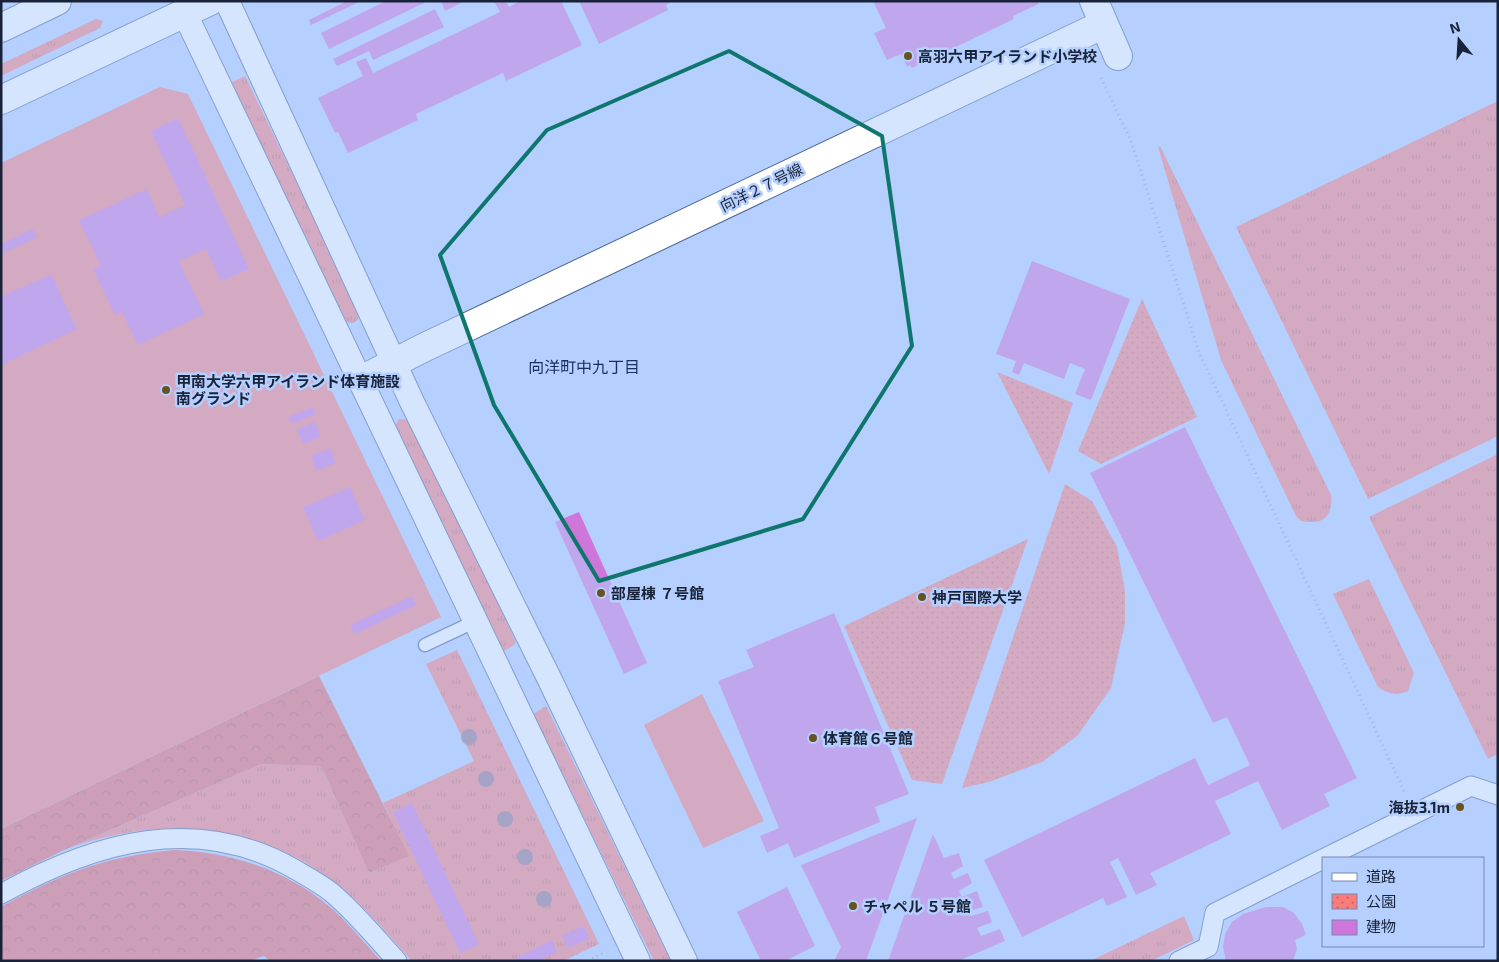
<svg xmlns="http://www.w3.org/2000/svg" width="1499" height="962" font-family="'Exo 2','Noto Sans JP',sans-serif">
<defs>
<pattern id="grass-tufts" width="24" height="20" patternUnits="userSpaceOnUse" patternTransform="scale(1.25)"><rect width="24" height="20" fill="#f97c7a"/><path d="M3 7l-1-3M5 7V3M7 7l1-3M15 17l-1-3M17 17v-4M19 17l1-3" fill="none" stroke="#c96565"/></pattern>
<pattern id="forest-crowns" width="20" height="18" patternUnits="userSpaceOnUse" patternTransform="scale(1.25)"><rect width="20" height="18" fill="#ea6363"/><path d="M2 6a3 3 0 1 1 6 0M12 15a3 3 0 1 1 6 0" fill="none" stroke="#bd5153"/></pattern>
<pattern id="park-dots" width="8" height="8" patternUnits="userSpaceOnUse" patternTransform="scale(1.25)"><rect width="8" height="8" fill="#f97c7a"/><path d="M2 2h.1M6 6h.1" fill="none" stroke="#c96565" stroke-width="1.8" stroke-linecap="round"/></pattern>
</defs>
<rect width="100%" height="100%" fill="#b5cffe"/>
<path fill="url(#grass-tufts)" d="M96,19L103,21L100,28L1,76V64Z
M245,76L359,311L358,320L353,323L344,322L228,84Z
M1498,101V436L1368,499L1236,227Z
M1160,146L1331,495C1333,518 1322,525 1301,521L1296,516L1221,360L1158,147Z
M399,419L411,420L516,642L514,645L504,651L499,648L394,428Z
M1498,454V754L1488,759L1369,517Z
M1369,579L1414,673L1408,691C1396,696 1388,694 1378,687L1333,594Z
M457,650L599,944L563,961H412C384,931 357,896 322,873C244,821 150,817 64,850L261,764L321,766L369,873L408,856L383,803L474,761L426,664Z
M546,706L671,961H654L533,714Z
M1184,916L1194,940L1151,961H1090Z"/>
<path fill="url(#forest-crowns)" d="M319,676L409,856L369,873L321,766L261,764L64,850L1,881V829Z
M175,850C236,852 298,874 342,918C355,932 368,946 381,961H270L264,956L250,961H1V907C62,873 106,856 175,850Z"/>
<path fill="url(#park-dots)" d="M1142,299L1197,417L1101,464L1078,451Z
M997,372L1073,403L1049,474Z
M1065,484L1092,501L1117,547L1125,591V623L1111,688L1078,735L1042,762L989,782L962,788Z
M1028,539L942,784L912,780L844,626Z"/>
<path fill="#f97c7a" d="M160,87L188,94L441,617L1,829V163Z
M702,694L764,821L703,848L644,725Z"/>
<path fill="#ce76da" d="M347,1H361L311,25L309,20Z
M386,1H428L329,49L321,33Z
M441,1H465L445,11Z
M494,1H506L509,7L520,1H561L582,45L506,81L503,73L416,114L418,120L348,153L338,132L335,133L318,98L363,76L356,62L366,58L373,73L500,12Z
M579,1H673L666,5L668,10L599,44Z
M873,1H1037L1039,4L1013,16L1014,19L912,68L910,65L907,67L901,54L887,60L874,33L886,28Z
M435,9L444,27L373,60L369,51L337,66L333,59Z
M178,118L249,269L221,281L206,249L179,261L204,314L138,345L122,312L115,315L93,269L101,266L79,220L147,189L159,217L185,205L151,131Z
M33,229L37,237L4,253L1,244Z
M1032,261L1130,299L1091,400L1075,394L1085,369L1070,363L1064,379L1024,363L1019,375L1012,372L1016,361L996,354Z
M51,274L77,329L1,365V297Z
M313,407L316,414L292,424L288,417Z
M315,422L321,437L303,444L297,429Z
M1185,427L1357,778L1324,794L1330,806L1282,830L1258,781L1215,801L1231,834L1150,873L1157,885L1136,895L1118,858L1110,862L1127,897L1107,906L1103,898L1022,937L984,860L1195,758L1208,785L1250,765L1227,717L1213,723L1090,473Z
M330,448L336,463L317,471L311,456Z
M350,487L365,520L318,541L303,507Z
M579,512L647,663L624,674L555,522Z
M412,596L416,605L355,634L350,625Z
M834,613L909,794L875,807L880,822L794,858L788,843L767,853L760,836L779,828L718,681L754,667L746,650Z
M412,803L479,944L460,953L393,812Z
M917,818L866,961H834L841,947L801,865Z
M933,834L944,858L959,853L963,866L951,873L954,879L968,873L972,883L959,891L962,897L977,891L983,907L968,911L971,916L988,911L992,922L977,928L981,936L1000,929L1005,941L958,961H888Z
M787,887L815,946L785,961H761L737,912Z
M1266,907H1283L1294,913L1302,924L1306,935L1295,940L1297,949L1293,961H1226L1223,947L1225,934L1232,922L1243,914Z
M584,926L589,939L568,948L562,936Z
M552,940L557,952L538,961H510Z"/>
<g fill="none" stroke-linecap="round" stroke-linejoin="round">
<g stroke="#486397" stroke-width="15">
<path id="service" d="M425,645L476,621"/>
</g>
<g stroke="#486397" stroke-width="21">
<path id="pedestrian" d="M1325,858L1471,786L1498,795
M1,894C95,842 197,812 296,870C308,877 321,884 331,892C356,913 376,938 397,961
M1179,961L1208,947L1215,913L1323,859"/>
</g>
<g stroke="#486397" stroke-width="26">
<path id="minor" d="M227,1L412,402L549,678L685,961
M185,14L638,961"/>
</g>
<g stroke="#486397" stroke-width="30">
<path id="tertiary" d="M1094,1L1118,56
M1,28L57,1
M1,100L210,1
M361,380L421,349L1104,24"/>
</g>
<path stroke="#859bc2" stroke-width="3" stroke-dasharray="1 4" stroke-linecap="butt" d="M1101,78L1131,141L1199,352L1405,793
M588,961L605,952"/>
<use href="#service" stroke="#fff" stroke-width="12"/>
<use href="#pedestrian" stroke="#fff" stroke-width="19"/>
<use href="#minor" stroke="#fff" stroke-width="24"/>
<use href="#tertiary" stroke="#fff" stroke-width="28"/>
</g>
<g fill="#926f86">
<circle cx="469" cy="737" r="8"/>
<circle cx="486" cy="779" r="8"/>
<circle cx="505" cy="819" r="8"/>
<circle cx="525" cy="857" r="8"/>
<circle cx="544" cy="899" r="8"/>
</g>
<path d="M0 0H1499V962H0ZM729,51L882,136L912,346L803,519L599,581L494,405L440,255L547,130Z" fill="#b5cffe" fill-opacity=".55" fill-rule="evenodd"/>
<path fill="none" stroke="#0f766e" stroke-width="4" stroke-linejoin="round" d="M729,51L882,136L912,346L803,519L599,581L494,405L440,255L547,130Z"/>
<g fill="#695222" stroke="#b5cffe" stroke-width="2">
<circle cx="908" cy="56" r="5"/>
<circle cx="166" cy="390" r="5"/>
<circle cx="601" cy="593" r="5"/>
<circle cx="922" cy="597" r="5"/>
<circle cx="813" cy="738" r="5"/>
<circle cx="1460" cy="807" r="5"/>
<circle cx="853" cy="906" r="5"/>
</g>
<g text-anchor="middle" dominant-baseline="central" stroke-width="5" stroke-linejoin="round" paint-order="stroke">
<g font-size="15" font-weight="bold" fill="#182339" stroke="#b5cffe" text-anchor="start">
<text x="918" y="56">高羽六甲アイランド小学校</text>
<text x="176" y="381">甲南大学六甲アイランド体育施設<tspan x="176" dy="17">南グランド</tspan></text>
<text x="611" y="593">部屋棟 ７号館</text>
<text x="932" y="597">神戸国際大学</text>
<text x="823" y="738">体育館６号館</text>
<text x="1450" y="807" text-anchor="end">海抜3.1m</text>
<text x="863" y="906">チャペル ５号館</text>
</g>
<g font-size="15" fill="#182339" stroke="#b5cffe">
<text transform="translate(761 187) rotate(-26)">向洋２７号線</text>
</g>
<g font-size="16" fill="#182f5f" stroke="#b5cffe">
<text x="584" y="366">向洋町中九丁目</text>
</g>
</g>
<rect width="1499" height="962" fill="none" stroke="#182339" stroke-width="5"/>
<rect x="1322" y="857" width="162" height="90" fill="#b5cffe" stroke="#768aaf"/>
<rect x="1332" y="873" width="25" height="8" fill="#ffffff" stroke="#768aaf"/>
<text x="1366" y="882" font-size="15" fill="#182339">道路</text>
<rect x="1332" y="894" width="25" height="15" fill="url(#park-dots)" stroke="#768aaf"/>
<text x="1366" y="907" font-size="15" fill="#182339">公園</text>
<rect x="1332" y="920" width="25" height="15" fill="#ce76da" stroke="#768aaf"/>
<text x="1366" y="932" font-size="15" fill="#182339">建物</text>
<g transform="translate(1459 40) rotate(342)" stroke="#b5cffe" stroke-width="4" paint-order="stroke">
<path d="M0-4L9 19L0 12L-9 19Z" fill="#182339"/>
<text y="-8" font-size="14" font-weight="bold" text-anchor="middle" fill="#182339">N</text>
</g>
</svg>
